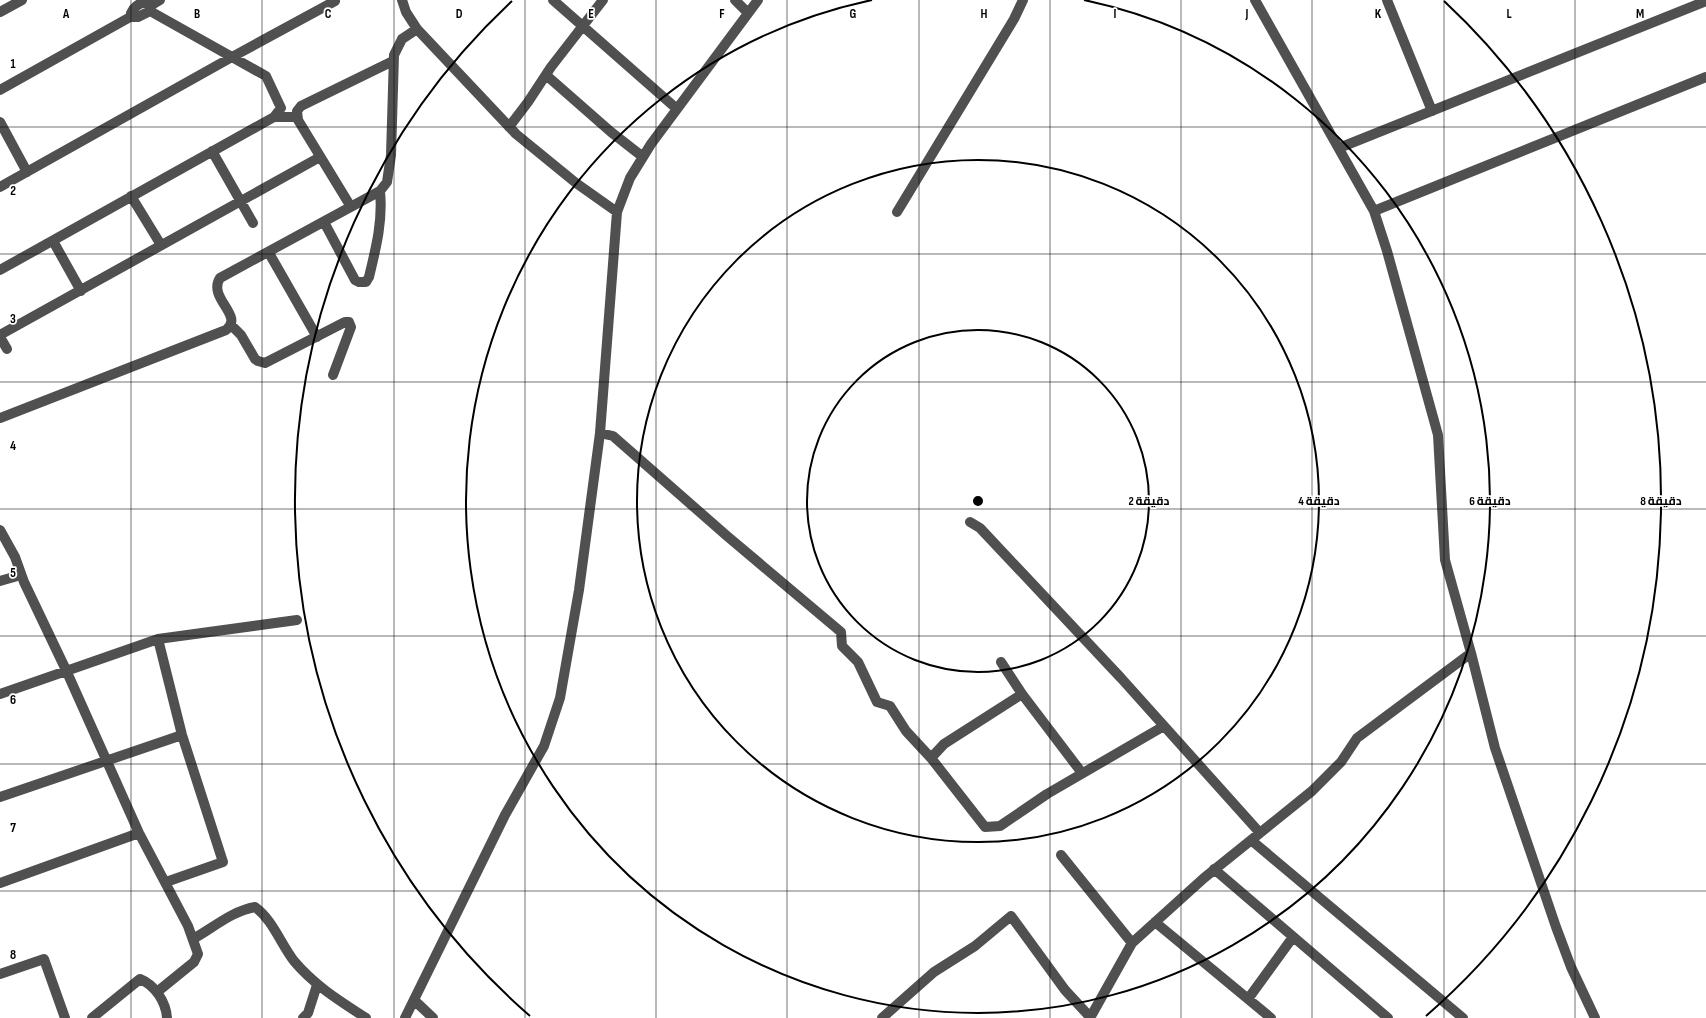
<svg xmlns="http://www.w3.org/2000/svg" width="1706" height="1018" font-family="'Sofia Sans Condensed',Cairo,sans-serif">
<rect width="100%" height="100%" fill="#fff"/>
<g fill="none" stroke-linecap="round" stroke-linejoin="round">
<path stroke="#505050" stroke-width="10" d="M402,0L406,12L417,29L516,134L576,183L617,212
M553,0L677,109
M735,0L748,13
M1255,0L1374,211L1387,251L1438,435L1445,560L1471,653L1495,748L1556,927L1571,967L1595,1018
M1387,0L1432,111
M145,2L150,6V11L138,17H134L131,13C133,8 139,3 145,2Z
M150,6L160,0
M150,11L266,76L281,108L274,117H297
M0,12L22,0
M546,75L611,132L643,157
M0,90L132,16
M0,122L27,172
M509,127L528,102L551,67L603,0
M1339,148L1706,1
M212,151L253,223
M0,187L232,57L335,1
M131,196L161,245
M351,207L298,120L297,111L301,106L393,61
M1374,211L1706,77
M897,212L1014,19L1023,0
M324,222L355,280L359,282H366L369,277C376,248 383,221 380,191
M53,241L81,291
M269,253L317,337
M0,270L274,117
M231,325L241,335L255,359L258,361L265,363L345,322H349L351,327L333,375
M0,335L320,157
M0,337L7,349
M0,418L226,330C245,316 207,298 220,278L380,191L387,182L391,155L394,55L402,39L417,29
M600,433L613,436L727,536L841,632L842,646L858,662L877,702L890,706L906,731L931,758L985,827L1000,826L1047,794L1164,726
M970,522L980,528L1121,678L1260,833
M0,530L15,557L24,582L66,670L139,833L188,926L198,954L194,962L157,992
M0,581L21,575
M158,639L182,735L223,862L166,882
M1001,662L1022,694L1082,773
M0,694L158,639L297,620
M931,758L944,744L1022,694
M0,797L182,735
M1251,840L1463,1018
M1061,855L1132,943
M1214,869L1388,1018
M0,883L139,833
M1155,922L1271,1018
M193,939C213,928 232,911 255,907C272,919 281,944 294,961C315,986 340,1001 366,1018
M0,974L44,959L65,1018
M1248,999L1293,937
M414,1000L433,1018
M92,1018L140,979C155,985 166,1002 167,1018
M303,1018L308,1013L317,985
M405,1018L505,815L544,746L560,698L579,590L600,433L617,212L630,178L651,144L758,0
M882,1018L934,972L975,946L1011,916L1065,990L1090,1017
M1090,1018L1132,943L1204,878L1312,791L1341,762L1357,738L1471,653"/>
</g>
<path fill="none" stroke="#000" stroke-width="1" stroke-opacity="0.55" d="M131,0V1018M262,0V1018M394,0V1018M525,0V1018M656,0V1018M787,0V1018M919,0V1018M1050,0V1018M1181,0V1018M1312,0V1018M1444,0V1018M1575,0V1018M0,127H1706M0,254H1706M0,382H1706M0,509H1706M0,636H1706M0,764H1706M0,891H1706"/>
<g fill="none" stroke="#000" stroke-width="2">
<circle cx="978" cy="501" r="171"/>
<circle cx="978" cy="501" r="341"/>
<path d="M1084 0A512 512 0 1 1 872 0"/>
<path d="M530 1016A683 683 0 0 1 512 1M1444 1A683 683 0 0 1 1426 1016"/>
</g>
<g font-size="13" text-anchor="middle" font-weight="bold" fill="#000" stroke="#fff" stroke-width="3.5" stroke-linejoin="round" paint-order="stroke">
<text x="66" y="18">A</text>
<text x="197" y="18">B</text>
<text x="328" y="18">C</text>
<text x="459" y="18">D</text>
<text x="591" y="18">E</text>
<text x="722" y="18">F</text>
<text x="853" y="18">G</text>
<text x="984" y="18">H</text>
<text x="1115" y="18">I</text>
<text x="1247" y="18">J</text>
<text x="1378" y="18">K</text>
<text x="1509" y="18">L</text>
<text x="1640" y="18">M</text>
<text x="13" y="68">1</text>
<text x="13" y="195">2</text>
<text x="13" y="323">3</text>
<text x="13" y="450">4</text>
<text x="13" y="577">5</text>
<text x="13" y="704">6</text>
<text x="13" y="832">7</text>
<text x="13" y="959">8</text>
</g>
<circle cx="978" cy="501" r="6" fill="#000" stroke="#fff" stroke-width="2"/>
<g font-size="12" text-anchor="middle" font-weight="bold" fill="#000" stroke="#fff" stroke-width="3.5" stroke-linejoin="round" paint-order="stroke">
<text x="1149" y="505">2 دقيقة</text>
<text x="1319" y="505">4 دقيقة</text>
<text x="1490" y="505">6 دقيقة</text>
<text x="1661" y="505">8 دقيقة</text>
</g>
</svg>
